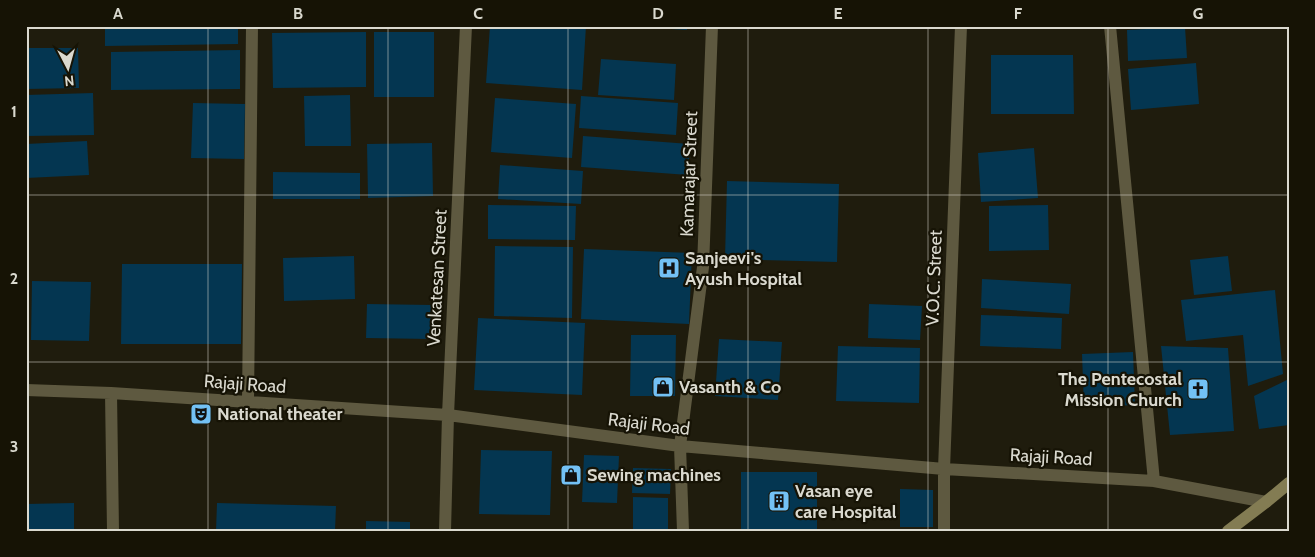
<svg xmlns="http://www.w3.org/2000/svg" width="1315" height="557" font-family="Cabin,sans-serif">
<rect width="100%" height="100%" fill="#1f1c0d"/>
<path fill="#043651" d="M105,26H238V44L105,46Z
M490,26H586L582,90L486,83Z
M656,26H687V30L656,28Z
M1185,27L1187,58L1128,61L1127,30Z
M366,32V87L273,88L272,33Z
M374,32H434V97H374Z
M26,48H78L79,88L26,89Z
M240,50V89L111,90V52Z
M991,55H1073L1074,114H991Z
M601,59L676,64L674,100L598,95Z
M1196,63L1199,104L1131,110L1128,69Z
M93,93L94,135L26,136V95Z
M350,95L351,146H305L304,96Z
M581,96L678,103L676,135L579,128Z
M495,98L576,104L572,158L491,152Z
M193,103L245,104L244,159L191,158Z
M583,136L690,144L688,175L581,167Z
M87,141L89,175L26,178V144Z
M432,143L433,196L368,198L367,144Z
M1034,148L1038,198L981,202L978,153Z
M500,165L583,171L581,204L498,199Z
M273,172L360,173V199H273Z
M727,181L839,184L837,262L725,259Z
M488,205L576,206L575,240L488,239Z
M1048,205L1049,250L989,251V206Z
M495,246L573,247L572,318L494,316Z
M584,249L692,253L689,324L581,319Z
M354,256L355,299L284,301L283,258Z
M1228,256L1232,291L1194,295L1190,260Z
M122,264H242L241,344H121Z
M982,279L1071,284L1069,314L981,308Z
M32,281L91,282L89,341L31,340Z
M1275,290L1283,374L1248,386L1243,335L1186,341L1181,300Z
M367,304L432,305L431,339L366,338Z
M869,304L922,306L920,340L868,338Z
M981,315L1062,318L1061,349L980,346Z
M478,318L585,323L582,395L474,390Z
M631,335H676L675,396H630Z
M719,339L782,342L778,400L715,396Z
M838,346L920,348L919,403L836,401Z
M1161,346L1228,348L1234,431L1170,435Z
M1133,352L1135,405L1084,407L1082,354Z
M1289,379V425L1259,429L1254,396Z
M481,450L552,451L550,515L479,514Z
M584,455L619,456L617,503L582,502Z
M633,468L671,469L670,494L632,493Z
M741,472H817V531H741Z
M900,489L933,490V527H900Z
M633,497L668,498V531H633Z
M74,503V531H26V504Z
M217,503L336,506L335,531H216Z
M366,521L410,522V531H366Z"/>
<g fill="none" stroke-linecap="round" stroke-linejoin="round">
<path stroke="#5e5940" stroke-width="12" d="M1110,26L1154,481
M26,390L111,393L448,415L680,446L944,469L1154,481L1266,502
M111,393L113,531
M248,402L252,26
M445,531L448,415L466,26
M683,531L680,446L703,267L712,26
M944,531V469L961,26"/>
<path stroke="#837c53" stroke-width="12" d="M1228,531L1266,502L1289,483"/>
</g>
<path fill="none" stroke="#dad9cf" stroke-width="1" stroke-opacity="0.55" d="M208,26V531M388,26V531M568,26V531M748,26V531M928,26V531M1108,26V531M26,195H1289M26,362H1289"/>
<defs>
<g id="hospital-square" transform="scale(1.125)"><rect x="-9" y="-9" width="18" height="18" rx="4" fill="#73c1f5" stroke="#161305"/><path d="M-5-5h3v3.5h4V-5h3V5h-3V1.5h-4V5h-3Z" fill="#111"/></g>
<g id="shop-square" transform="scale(1.125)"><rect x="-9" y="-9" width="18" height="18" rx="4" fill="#73c1f5" stroke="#161305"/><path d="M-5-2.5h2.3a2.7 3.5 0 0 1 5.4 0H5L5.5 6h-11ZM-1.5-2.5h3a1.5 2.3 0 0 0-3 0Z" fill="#111"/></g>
<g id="church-square" transform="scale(1.125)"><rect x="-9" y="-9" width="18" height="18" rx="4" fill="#73c1f5" stroke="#161305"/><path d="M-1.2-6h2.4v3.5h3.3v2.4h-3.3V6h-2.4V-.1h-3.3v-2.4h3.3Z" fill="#111"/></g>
<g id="theatre-square" transform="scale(1.125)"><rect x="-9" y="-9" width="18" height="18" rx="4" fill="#73c1f5" stroke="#161305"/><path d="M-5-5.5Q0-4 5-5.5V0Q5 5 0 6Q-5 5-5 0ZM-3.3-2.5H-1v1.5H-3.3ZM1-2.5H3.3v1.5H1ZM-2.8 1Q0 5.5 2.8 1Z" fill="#111"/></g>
<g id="building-square" transform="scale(1.125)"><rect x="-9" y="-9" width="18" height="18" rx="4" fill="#73c1f5" stroke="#161305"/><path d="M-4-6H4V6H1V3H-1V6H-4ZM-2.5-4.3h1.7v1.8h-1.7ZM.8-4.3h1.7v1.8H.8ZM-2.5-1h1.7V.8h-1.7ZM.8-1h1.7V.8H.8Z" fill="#111"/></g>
</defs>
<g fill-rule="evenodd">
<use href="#hospital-square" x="669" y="268"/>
<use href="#shop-square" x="663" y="387"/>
<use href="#church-square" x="1198" y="389"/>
<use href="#theatre-square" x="201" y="414"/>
<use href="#shop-square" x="571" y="475"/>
<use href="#building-square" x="779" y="501"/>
</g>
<g text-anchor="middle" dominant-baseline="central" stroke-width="4.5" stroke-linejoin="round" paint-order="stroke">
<g font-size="18" fill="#dad9cf" stroke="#161305">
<text transform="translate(689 174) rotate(-88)">Kamarajar Street</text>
<text transform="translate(437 278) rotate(-87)">Venkatesan Street</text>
<text transform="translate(934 278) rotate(-88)">V.O.C. Street</text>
<text transform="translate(245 384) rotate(4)">Rajaji Road</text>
<text transform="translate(649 424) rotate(7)">Rajaji Road</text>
<text transform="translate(1051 457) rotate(3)">Rajaji Road</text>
</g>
<g font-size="18" font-weight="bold" fill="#dad9cf" stroke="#161305" text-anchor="start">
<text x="685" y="258">Sanjeevi's<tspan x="685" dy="21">Ayush Hospital</tspan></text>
<text x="1182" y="379" text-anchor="end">The Pentecostal<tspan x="1182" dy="21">Mission Church</tspan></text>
<text x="679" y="387">Vasanth &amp; Co</text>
<text x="217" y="414">National theater</text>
<text x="587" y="475">Sewing machines</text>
<text x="795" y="491">Vasan eye<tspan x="795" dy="21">care Hospital</tspan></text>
</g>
</g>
<rect width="1315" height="557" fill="none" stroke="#161305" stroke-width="55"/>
<g transform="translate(68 68) rotate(174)" stroke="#161305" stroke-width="4" paint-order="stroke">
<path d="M0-4L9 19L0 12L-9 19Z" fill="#dad9cf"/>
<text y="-8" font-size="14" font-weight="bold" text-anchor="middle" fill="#dad9cf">N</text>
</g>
<rect x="28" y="28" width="1260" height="502" fill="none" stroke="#dad9cf" stroke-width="2"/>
<g font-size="16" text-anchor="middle" font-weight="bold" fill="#dad9cf">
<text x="118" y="19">A</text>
<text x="298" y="19">B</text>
<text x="478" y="19">C</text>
<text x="658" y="19">D</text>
<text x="838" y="19">E</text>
<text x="1018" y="19">F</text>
<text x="1198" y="19">G</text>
<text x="14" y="117">1</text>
<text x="14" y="284">2</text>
<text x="14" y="452">3</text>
</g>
</svg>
